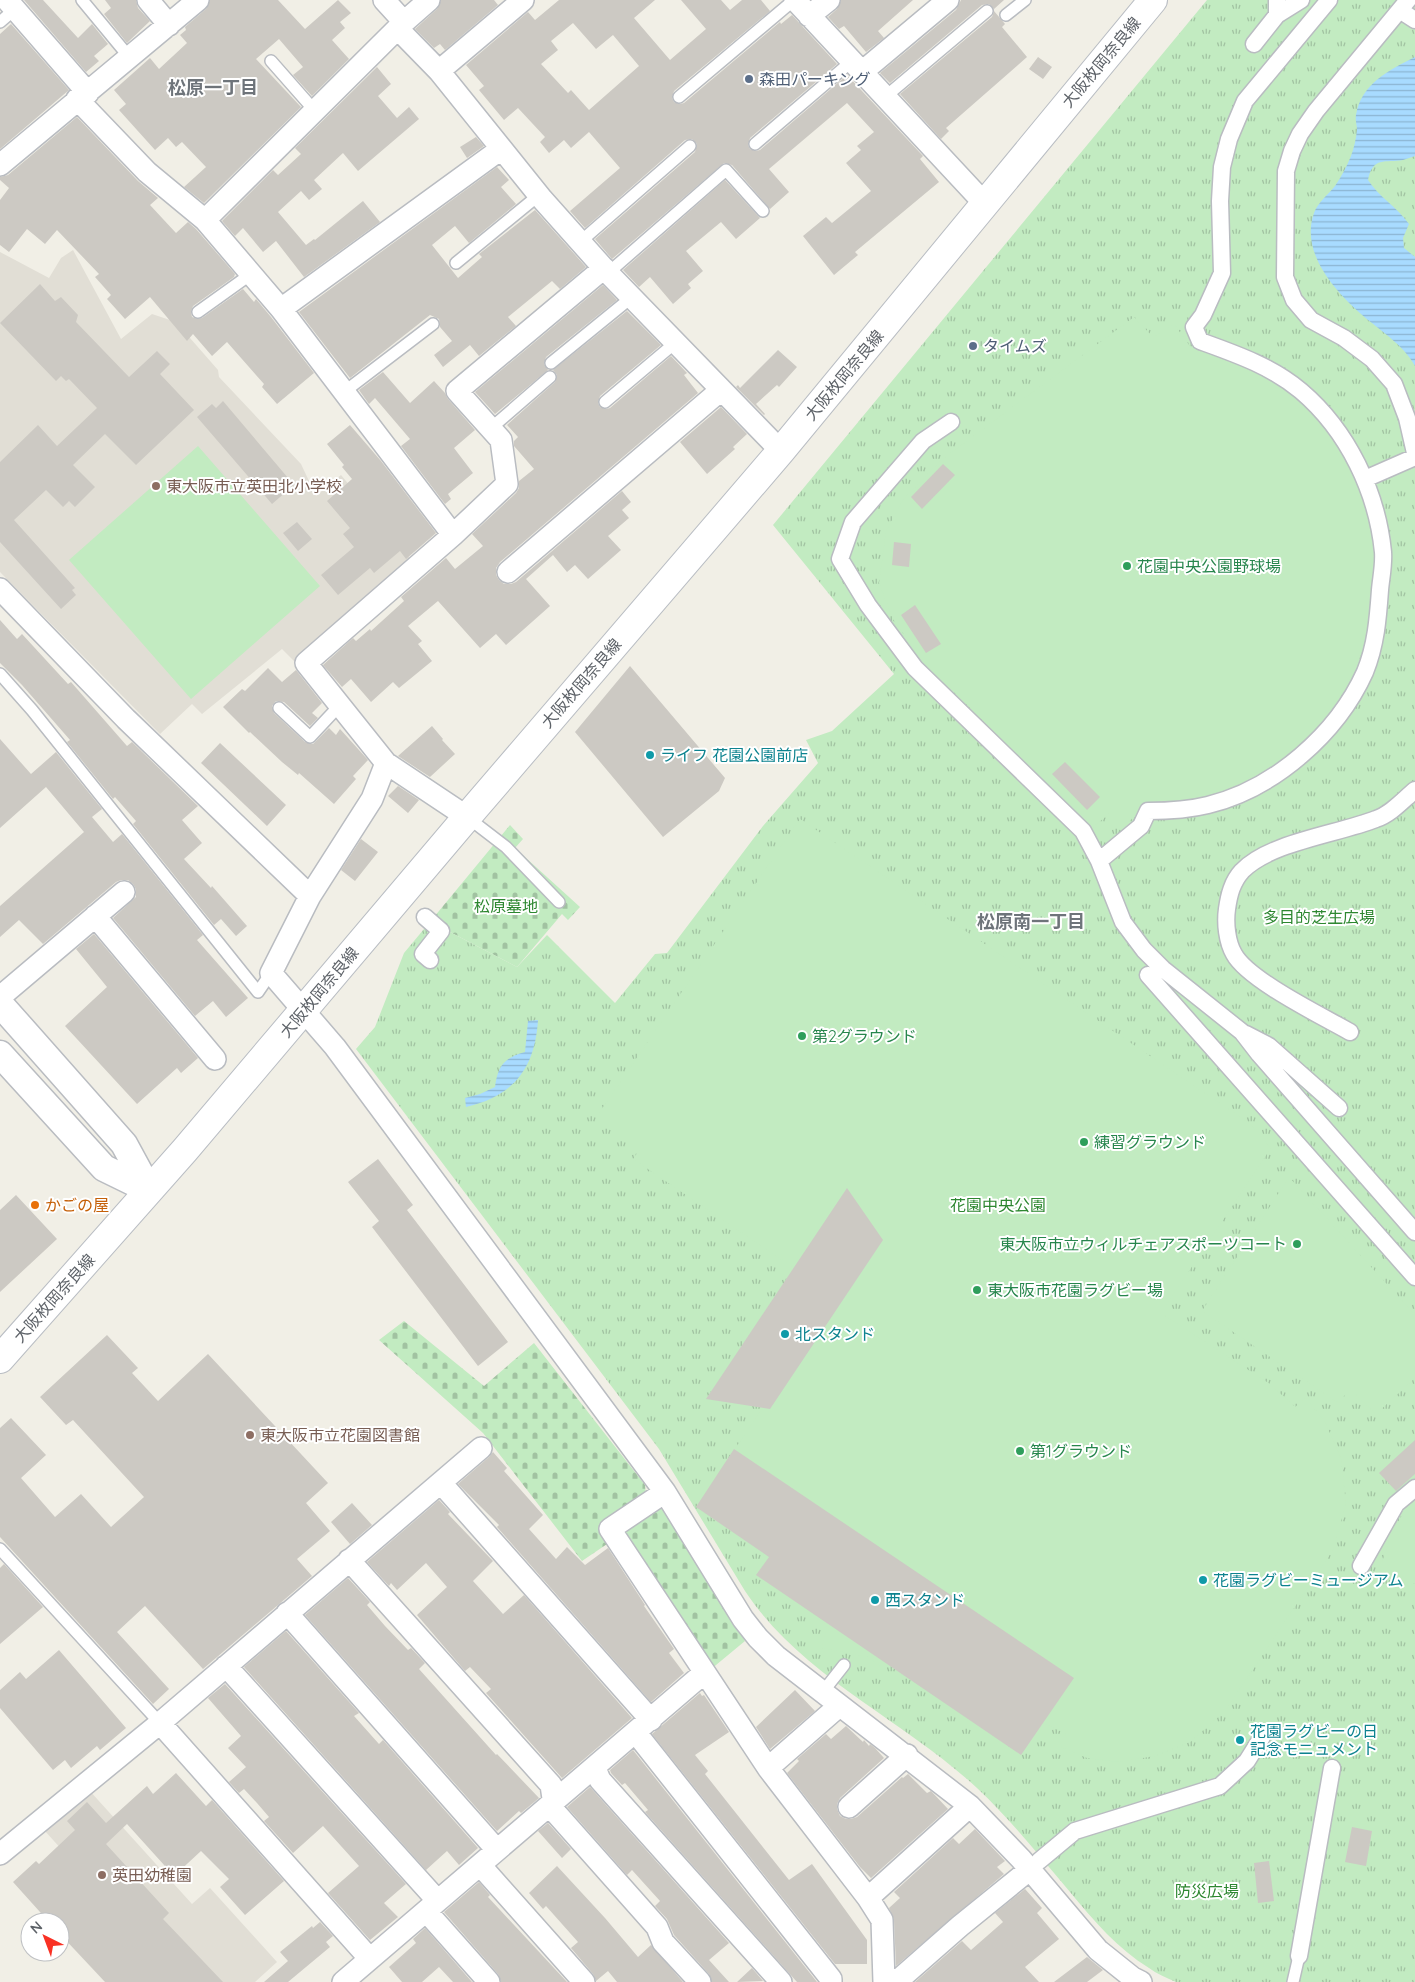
<svg xmlns="http://www.w3.org/2000/svg" width="1415" height="1982" font-family="Quicksand,'Noto Sans JP',sans-serif">
<defs>
<pattern id="cemetery-stones" width="16" height="16" patternUnits="userSpaceOnUse" patternTransform="scale(1.25)"><rect width="16" height="16" fill="#c2ebc1"/><path d="M2 7V4a2 2 0 0 1 4 0v3zM10 15v-3a2 2 0 0 1 4 0v3z" fill="#a1c2a1"/></pattern>
<pattern id="park-tufts" width="24" height="20" patternUnits="userSpaceOnUse" patternTransform="scale(1.25)"><rect width="24" height="20" fill="#c2ebc1"/><path d="M3 7l-1-3M5 7V3M7 7l1-3M15 17l-1-3M17 17v-4M19 17l1-3" fill="none" stroke="#a1c2a1"/></pattern>
<pattern id="water-rules" width="6" height="5" patternUnits="userSpaceOnUse" patternTransform="scale(1.25)"><rect width="6" height="5" fill="#a8dbff"/><path d="M0 2.5h6" fill="none" stroke="#8cb5d2"/></pattern>
</defs>
<rect width="100%" height="100%" fill="#f1efe6"/>
<path fill="#e1ded5" d="M73,250L121,339L152,314L176,322L218,370L219,377L301,464L316,496L341,475L413,562L297,664L282,649L202,714L192,704L160,734L0,572V252L49,278L61,258Z
M89,1790L192,1904L210,1888L277,1962L255,1982H182L44,1830Z"/>
<path fill="url(#cemetery-stones)" d="M510,825L523,839L515,848L580,907L568,920L562,914L517,967L448,931L434,917Z
M404,1321L484,1386L534,1343L645,1485L646,1497L610,1542L582,1561L483,1433L379,1340Z
M655,1506L662,1508L745,1641L710,1670L623,1535L626,1525Z"/>
<path fill="url(#park-tufts)" d="M1207,0H1415V1982H1176C1167,1978 1157,1974 1149,1968C1118,1949 1093,1920 1070,1892C1040,1857 1011,1820 977,1788C903,1719 802,1677 745,1591L659,1449L356,1049L375,1027L404,953L434,917L448,931L517,967L547,935L615,1003L655,954L667,953L763,826L818,763L806,740L832,731L894,674L773,525Z"/>
<path fill="#c2ebc1" d="M1134,317L1153,337L1174,324L1192,349L1217,353L1271,378L1319,421L1341,448L1357,483L1369,515L1375,549L1368,636L1357,665L1344,692L1319,726L1289,757L1266,775L1208,799L1144,806L1125,826L1111,812L1091,829L921,659L893,619L879,583L886,531L903,500L940,461Z
M198,446L320,586L191,699L69,560Z
M800,819L1249,1123L1271,1148L1161,1313L1270,1384L1295,1407L1306,1398L1325,1422L1341,1458L1346,1504L1333,1550L1225,1711L1190,1742L1155,1756L1118,1762L1087,1758L1061,1747L1066,1734L1043,1723L1021,1755L889,1665L885,1669L868,1657L822,1648L828,1624L756,1575L768,1557L696,1507L763,1407L706,1399L794,1268L633,1159L642,1146L597,1116Z
M1289,1177L1415,1315V1378L1376,1414L1351,1390L1337,1402L1202,1311Z
M1415,1500V1583L1410,1586L1378,1576C1386,1549 1394,1519 1415,1500Z"/>
<path fill="url(#water-rules)" d="M1415,57V156C1411,157 1407,159 1403,160C1385,163 1373,156 1368,180C1379,197 1397,207 1409,224L1403,238L1404,248L1415,257V366C1403,344 1379,330 1361,314C1334,290 1300,252 1314,213C1318,202 1328,195 1335,186C1341,177 1347,166 1351,156C1354,148 1356,139 1357,130C1357,125 1355,120 1356,115C1361,84 1389,70 1415,57Z
M538,1020C535,1068 514,1096 466,1107L465,1098L480,1094L495,1087C498,1065 504,1058 525,1052L528,1021Z"/>
<path fill="#ccc9c3" fill-rule="evenodd" d="M24,0H43L78,38L92,24L108,44L94,56L99,61L86,72Z
M105,0H136L138,8L150,21L127,43L104,14L111,8Z
M210,0H278L305,29L338,0L351,13L340,22L345,28L332,40L349,59L312,96L293,75L303,67L279,39L256,59L301,107L204,203L184,187L206,167L182,142L176,147L168,138L155,150L119,110L126,104L114,90L150,58L159,69L187,43L180,35L186,30L185,27L206,9Z
M441,0H494L498,5L445,50L440,44L434,48L415,29L437,9Z
M559,0H655L634,18L670,60L706,29L681,0H721L730,10L742,0H761L770,11L674,91L672,98L674,102L680,104L684,103L780,22L781,24L792,15L837,64L750,138L748,145L750,149L756,151L760,150L847,75L923,156L920,159L939,182L855,252L858,255L834,275L803,236L826,217L832,223L871,191L846,163L861,150L857,146L874,132L847,103L769,169L789,192L770,209L732,165L724,163L612,259L595,239L695,152L697,144L692,139L685,140L585,228L570,211L620,168L589,132L571,148L564,140L549,153L540,142L545,137L518,108L504,120L479,90L484,86L466,65L528,12L535,20ZM573,23L596,49L613,35L639,66L589,110L571,90L568,93L541,64L558,50L551,41Z
M841,0H913L878,31L884,38L866,52L844,26L839,29L828,17L837,9Z
M961,0H1004L994,9L989,4L982,5L890,83L880,73L956,10Z
M994,11L1005,24L1002,27L1027,57L946,128L949,131L941,139L900,94L992,17Z
M11,24L69,90L0,149V34Z
M1038,57L1052,67L1043,79L1029,69Z
M377,67L391,84L378,96L397,118L409,107L419,119L358,171L343,153L314,180L322,189L309,200L301,191L278,212L306,245L314,239L315,240L363,201L380,222L304,277L276,241L263,252L243,228L235,236L222,221L273,170L278,175L301,154L295,148Z
M77,117L138,181L158,198L150,205L176,233L188,222L196,229L235,274L234,277L193,306L191,312L192,317L198,319L202,318L243,289L254,302L256,299L271,317L314,373L277,404L262,387L264,384L227,342L212,356L193,334L187,341L150,297L125,319L107,299L111,295L95,277L99,274L57,230L45,244L27,229L9,252L0,245V200L9,188L0,180V177L8,175Z
M476,137L484,146L467,158L460,147Z
M497,167L509,180L501,187L516,204L469,243L455,226L432,245L458,278L482,257L479,254L535,210L586,267L560,289L552,281L508,317L516,326L479,356L470,345L443,367L434,355L452,341L440,327L439,319L430,315L350,378L299,312Z
M725,180L760,218L736,239L721,222L686,251L703,271L688,284L691,288L673,304L650,277L639,287L623,270Z
M40,284L55,301L61,297L78,315L76,322L129,377L157,351L170,364L160,374L194,410L136,465L105,434L73,465L95,487L75,507L69,501L63,507L46,490L14,520L75,588L72,590L76,595L61,609L0,542V462L38,425L57,446L97,408L69,379L66,381L61,376L56,381L0,323Z
M603,285L617,300L546,357L544,364L548,370L495,414L475,392Z
M627,311L661,345L600,396L598,403L600,407L606,409L610,408L671,356L687,373L684,375L698,393L500,562L496,568V575L499,580L504,584H511L516,582L622,491L631,502L622,510L629,518L608,536L621,550L588,579L575,565L567,572L553,555L526,579L550,606L506,645L496,634L480,648L438,601L408,626L422,641L418,644L432,661L399,688L393,682L371,702L351,679L342,687L323,665L353,638L356,641L370,629L371,631L404,601L401,597L446,558L455,569L483,546L472,534L516,493L519,488V481L534,469L514,446V441L518,437L507,425L555,382L557,375L553,370Z
M778,350L797,367L779,387L777,385L756,404L765,414L764,415L736,387L738,385L740,388Z
M383,372L410,403L434,381L445,393L448,399L475,430L454,448L473,473L448,494L451,499L445,504L401,446L410,439L375,398L369,404L359,390Z
M223,401L294,485L272,504L197,417L212,404L216,408Z
M721,407L747,434L733,447L735,449L707,474L680,442Z
M350,425L381,461L436,533L406,559L400,551L374,573L370,568L338,595L321,575L354,547L343,534L350,528L327,501L352,479L342,467L344,465L327,444Z
M943,464L955,475L922,509L911,497Z
M297,522L312,539L298,551L283,533Z
M894,542L911,544L909,567L892,565Z
M915,605L941,644L926,653L901,615Z
M0,620L17,639L22,634L68,684L71,682L127,746L132,742L198,806L182,820L202,843L184,859L211,888L212,886L247,926L236,936L221,919L214,925L133,824L136,821L115,797L113,799L67,742L70,740L22,685L0,663Z
M630,666L725,778L719,791L663,837L575,732Z
M268,668L282,682L296,670L322,703L312,713L318,718L310,726L284,702L276,701L272,706L274,713L305,742L313,744L329,728L336,735L340,729L368,760L353,776L356,779L334,804L299,773L298,775L282,762L250,732L249,733L223,707L242,689L245,691Z
M432,726L443,739L442,740L455,754L430,777L398,756Z
M0,739L31,774L56,752L102,809L92,817L113,842L122,834L203,935L197,940L248,998L226,1017L213,1001L195,1016L113,918L136,897V889L133,884L128,880H121L116,882L43,944L19,920L0,937V906L84,832L46,787L0,828Z
M220,743L286,805L267,826L201,763Z
M1065,762L1100,797L1087,810L1052,774Z
M398,786L419,800L408,813L388,796Z
M361,839L378,852L355,881L341,870Z
M94,934L198,1058L181,1073L177,1068L137,1104L65,1026L107,987L76,949Z
M378,1159L413,1205L407,1210L508,1342L478,1366L372,1227L379,1221L348,1182Z
M847,1188L883,1240L770,1409L706,1399Z
M16,1195L57,1239L0,1292V1210Z
M107,1335L138,1368L132,1373L158,1401L208,1354L328,1483L306,1503L330,1531L297,1559L312,1576L203,1669L145,1606L117,1632L169,1689L153,1704L0,1537V1428L11,1418L46,1455L21,1478L55,1517L81,1494L111,1527L144,1497L73,1420L66,1425L40,1397Z
M1415,1440V1474L1396,1491L1379,1473Z
M734,1449L1074,1678L1021,1755L756,1575L769,1557L696,1507Z
M493,1452L507,1468L504,1471L543,1515L529,1529L556,1559L567,1547L585,1565L608,1548L645,1605L644,1606L674,1649L669,1653L684,1673L651,1702L497,1527L499,1525L458,1484L489,1457Z
M439,1500L450,1512L448,1514L493,1561L473,1581L503,1614L524,1595L632,1718L562,1778L486,1693L491,1689L470,1667L465,1671L417,1615L447,1587L426,1563L397,1590L391,1583L389,1586L367,1562Z
M352,1503L372,1525L350,1544L331,1522Z
M4,1564L43,1607L0,1644V1568Z
M348,1578L370,1602L367,1605L385,1626L408,1650L411,1648L425,1663L419,1669L496,1755L497,1754L539,1798L521,1813L519,1811L497,1831L305,1615Z
M286,1631L359,1713L354,1716L379,1744L383,1740L478,1848L459,1865L447,1851L426,1870L244,1667Z
M59,1650L126,1728L100,1750L97,1746L71,1768L65,1760L53,1770L0,1708V1690L20,1672L26,1679Z
M225,1684L406,1884L384,1903L398,1917L370,1940L328,1893L359,1866L323,1826L293,1853L264,1821L269,1817L257,1803L244,1789L239,1793L229,1782L246,1767L228,1748L241,1736L208,1698Z
M795,1690L815,1711L770,1749L756,1727Z
M700,1693L702,1696L704,1695L729,1732L695,1755L708,1771L705,1774L789,1880L812,1864L867,1940V1964H835L652,1734Z
M846,1726L863,1742L864,1740L869,1746L870,1744L875,1748L884,1758L840,1798L837,1804V1809L840,1816L846,1819H851L857,1817L902,1777L903,1778L908,1774L927,1793L931,1791L948,1809L871,1878L860,1867L787,1773L799,1761L797,1759L826,1734L831,1739Z
M633,1750L817,1982H797L645,1812L648,1810L625,1783L622,1785L611,1773L610,1770Z
M176,1773L206,1806L212,1800L284,1881L245,1915L220,1887L229,1879L201,1851L174,1876L127,1824L106,1844L169,1913L163,1919L223,1982H105L60,1934V1922H49L13,1882L36,1861L39,1864L75,1830L67,1821L87,1802L106,1823L147,1786L153,1794Z
M590,1787L729,1943L709,1960L729,1982H712L709,1974L674,1935L667,1919L655,1906L660,1901L632,1870L627,1875L567,1807Z
M548,1823L571,1849L562,1858L538,1831Z
M1352,1827L1372,1831L1366,1866L1345,1862Z
M975,1829L1005,1861L997,1867L1004,1874L896,1966L894,1920L889,1908L900,1898L894,1892L953,1838L959,1844Z
M1269,1861L1274,1901L1258,1903L1254,1863Z
M557,1866L605,1918L638,1957L651,1945L683,1982H617L608,1971L596,1981L593,1974L571,1948L578,1942L546,1906L543,1909L529,1893Z
M479,1882L490,1895L488,1897L567,1982H501L498,1974L444,1912Z
M1025,1889L1042,1908L1037,1913L1059,1939L1025,1967L1039,1982H915L962,1941L971,1950L1003,1922L995,1913Z
M320,1922L333,1936L326,1942L330,1947L288,1982H264L288,1961L280,1952L312,1926L313,1928Z
M425,1928L472,1982H453L439,1967L422,1982H402L389,1967L416,1943L413,1939Z
M1087,1957L1103,1970L1087,1982H1054Z
M752,1968L763,1981L737,1982Z"/>
<g fill="none" stroke-linecap="round" stroke-linejoin="round">
<g stroke="#b9bcc1" stroke-width="14">
<path id="service" d="M82,0L130,58
M1006,15L1025,0
M0,22L15,9
M271,61L315,111
M679,97L794,0
M885,97L987,11
M755,144L852,61
M580,242L690,146
M456,263L539,195
M608,273L726,170L763,211
M198,312L251,274
M551,363L632,297
M344,392L433,324
M605,402L675,343
M490,429L550,377
M0,674L32,710L258,992L271,973
M279,708L310,737L340,705
M467,817L506,847L559,902
M0,1549L160,1723
M822,1693L844,1665
M1293,1982L1299,1956"/>
</g>
<g stroke="#b9bcc1" stroke-width="19">
<path id="pedestrian" d="M1277,0V15L1301,0
M1408,0L1316,111L1300,134L1292,151L1286,171L1285,277L1294,300L1311,320L1344,338L1372,359L1394,384L1407,418L1415,453
M1401,11L1415,20
M1254,44L1277,15
M951,422L923,441L853,522L840,559L868,605L915,668L1083,831L1099,861L1123,922L1144,950L1163,969L1242,1032L1259,1054L1415,1232
M1365,479L1415,457
M1099,861L1141,826L1148,811C1168,811 1188,810 1208,805C1274,789 1337,734 1365,672C1376,645 1378,618 1380,590C1381,578 1384,565 1383,552C1377,492 1348,431 1301,391C1271,366 1236,354 1200,341L1194,327L1203,315L1222,273L1220,201L1222,167L1229,139L1245,101L1329,0
M425,917L441,931L423,954L430,960
M1148,975L1415,1277
M1350,1032C1322,1016 1248,980 1234,954C1227,942 1225,923 1227,909C1229,895 1232,882 1242,871C1270,842 1338,834 1376,819C1391,814 1403,800 1415,790
M1246,1034L1269,1046L1339,1108
M1361,1566L1396,1504L1415,1488
M1039,1861L1075,1831L1220,1786L1247,1761L1262,1737
M1299,1956L1332,1768"/>
</g>
<g stroke="#b9bcc1" stroke-width="24">
<path id="minor" d="M7,0L88,93
M148,0L169,25
M384,0L404,22
M795,0L985,204
M809,16L829,0
M398,29L439,71L542,199L608,273L781,451
M439,71L523,0
M862,72L948,0
M77,99L147,172L205,220L281,309L453,535L306,663L386,763L372,799L310,896L271,973L335,1047L665,1492L743,1619L758,1638L776,1656L970,1806L1021,1859L1098,1950L1133,1978L1141,1982
M0,165L198,0
M205,220L404,22L429,0
M281,309L501,149
M453,535L507,484L501,440L457,391L604,268
M508,572L721,390
M0,589L126,719L310,896
M386,763L467,817
M95,916L215,1059
M0,997L124,892
M441,1483L651,1720
M665,1492L610,1529L768,1768L868,1898L882,1920L884,1982
M349,1560L551,1785L555,1812L657,1927L663,1942L700,1982
M287,1613L497,1850
M226,1666L437,1900
M160,1723L370,1959
M636,1733L831,1979V1982
M595,1768L600,1780L781,1982
M768,1768L839,1706
M849,1807L907,1755
M0,1854L160,1723L481,1448
M480,1865L584,1982
M868,1898L970,1806
M426,1911L489,1982
M343,1982L704,1673
M893,1982L902,1977L960,1926L1029,1870"/>
</g>
<g stroke="#b9bcc1" stroke-width="29">
<path id="tertiary" d="M0,1004L124,1144L149,1190
M0,1054L104,1168L149,1190"/>
</g>
<g stroke="#b9bdc3" stroke-width="30">
<path id="secondary" d="M0,1359L185,1150L467,817L781,451L1153,0"/>
</g>
<use href="#service" stroke="#fff" stroke-width="11"/>
<use href="#pedestrian" stroke="#fff" stroke-width="16"/>
<use href="#minor" stroke="#fff" stroke-width="21"/>
<use href="#tertiary" stroke="#fff" stroke-width="26"/>
<use href="#secondary" stroke="#fff" stroke-width="28"/>
</g>
<g fill="#5c6f8a" stroke="#fff" stroke-width="2">
<circle cx="749" cy="79" r="5"/>
<circle cx="973" cy="346" r="5"/>
</g>
<g fill="#8d6e63" stroke="#fff" stroke-width="2">
<circle cx="156" cy="486" r="5"/>
<circle cx="250" cy="1435" r="5"/>
<circle cx="102" cy="1875" r="5"/>
</g>
<g fill="#2e9e5b" stroke="#fff" stroke-width="2">
<circle cx="1127" cy="566" r="5"/>
<circle cx="802" cy="1036" r="5"/>
<circle cx="1084" cy="1142" r="5"/>
<circle cx="1297" cy="1244" r="5"/>
<circle cx="977" cy="1290" r="5"/>
<circle cx="1020" cy="1451" r="5"/>
</g>
<g fill="#0f9aa8" stroke="#fff" stroke-width="2">
<circle cx="650" cy="755" r="5"/>
<circle cx="785" cy="1334" r="5"/>
<circle cx="1203" cy="1580" r="5"/>
<circle cx="875" cy="1600" r="5"/>
<circle cx="1240" cy="1740" r="5"/>
</g>
<circle fill="#e8710a" stroke="#fff" stroke-width="2" cx="35" cy="1205" r="5"/>
<g text-anchor="middle" dominant-baseline="central" stroke-width="4" stroke-linejoin="round" paint-order="stroke">
<g font-size="16" fill="#5d6268" stroke="#fff">
<text transform="translate(1101 62) rotate(-50)">大阪枚岡奈良線</text>
<text transform="translate(844 375) rotate(-50)">大阪枚岡奈良線</text>
<text transform="translate(581 683) rotate(-49)">大阪枚岡奈良線</text>
<text transform="translate(319 992) rotate(-50)">大阪枚岡奈良線</text>
<text transform="translate(54 1298) rotate(-48)">大阪枚岡奈良線</text>
</g>
<g font-size="16" fill="#4e5e75" stroke="#fff" text-anchor="start">
<text x="759" y="79">森田パーキング</text>
<text x="983" y="346">タイムズ</text>
</g>
<g font-size="16" fill="#785e54" stroke="#fff" text-anchor="start">
<text x="166" y="486">東大阪市立英田北小学校</text>
<text x="260" y="1435">東大阪市立花園図書館</text>
<text x="112" y="1875">英田幼稚園</text>
</g>
<g font-size="16" fill="#27864d" stroke="#fff" text-anchor="start">
<text x="1137" y="566">花園中央公園野球場</text>
<text x="812" y="1036">第2グラウンド</text>
<text x="1094" y="1142">練習グラウンド</text>
<text x="1287" y="1244" text-anchor="end">東大阪市立ウィルチェアスポーツコート</text>
<text x="987" y="1290">東大阪市花園ラグビー場</text>
<text x="1030" y="1451">第1グラウンド</text>
</g>
<g font-size="16" fill="#0d838f" stroke="#fff" text-anchor="start">
<text x="660" y="755">ライフ 花園公園前店</text>
<text x="795" y="1334">北スタンド</text>
<text x="1213" y="1580">花園ラグビーミュージアム</text>
<text x="885" y="1600">西スタンド</text>
<text x="1250" y="1731">花園ラグビーの日<tspan x="1250" dy="18">記念モニュメント</tspan></text>
</g>
<g font-size="16" fill="#2d8730" stroke="#fff">
<text x="506" y="906">松原墓地</text>
<text x="1319" y="917">多目的芝生広場</text>
<text x="998" y="1205">花園中央公園</text>
<text x="1207" y="1891">防災広場</text>
</g>
<g font-size="16" fill="#c56008" stroke="#fff" text-anchor="start">
<text x="45" y="1205">かごの屋</text>
</g>
<g font-size="18" font-weight="bold" fill="#6e747a" stroke="#fff">
<text x="213" y="87">松原一丁目</text>
<text x="1031" y="921">松原南一丁目</text>
</g>
</g>
<g transform="translate(45 1937) rotate(318)"><circle r="24" fill="#ffffff" stroke="#bec0c3"/>
<path d="M0-4L9 19L0 12L-9 19Z" fill="#f93124"/>
<text y="-8" font-size="14" font-weight="bold" text-anchor="middle" fill="#5d6268">N</text>
</g>
</svg>
